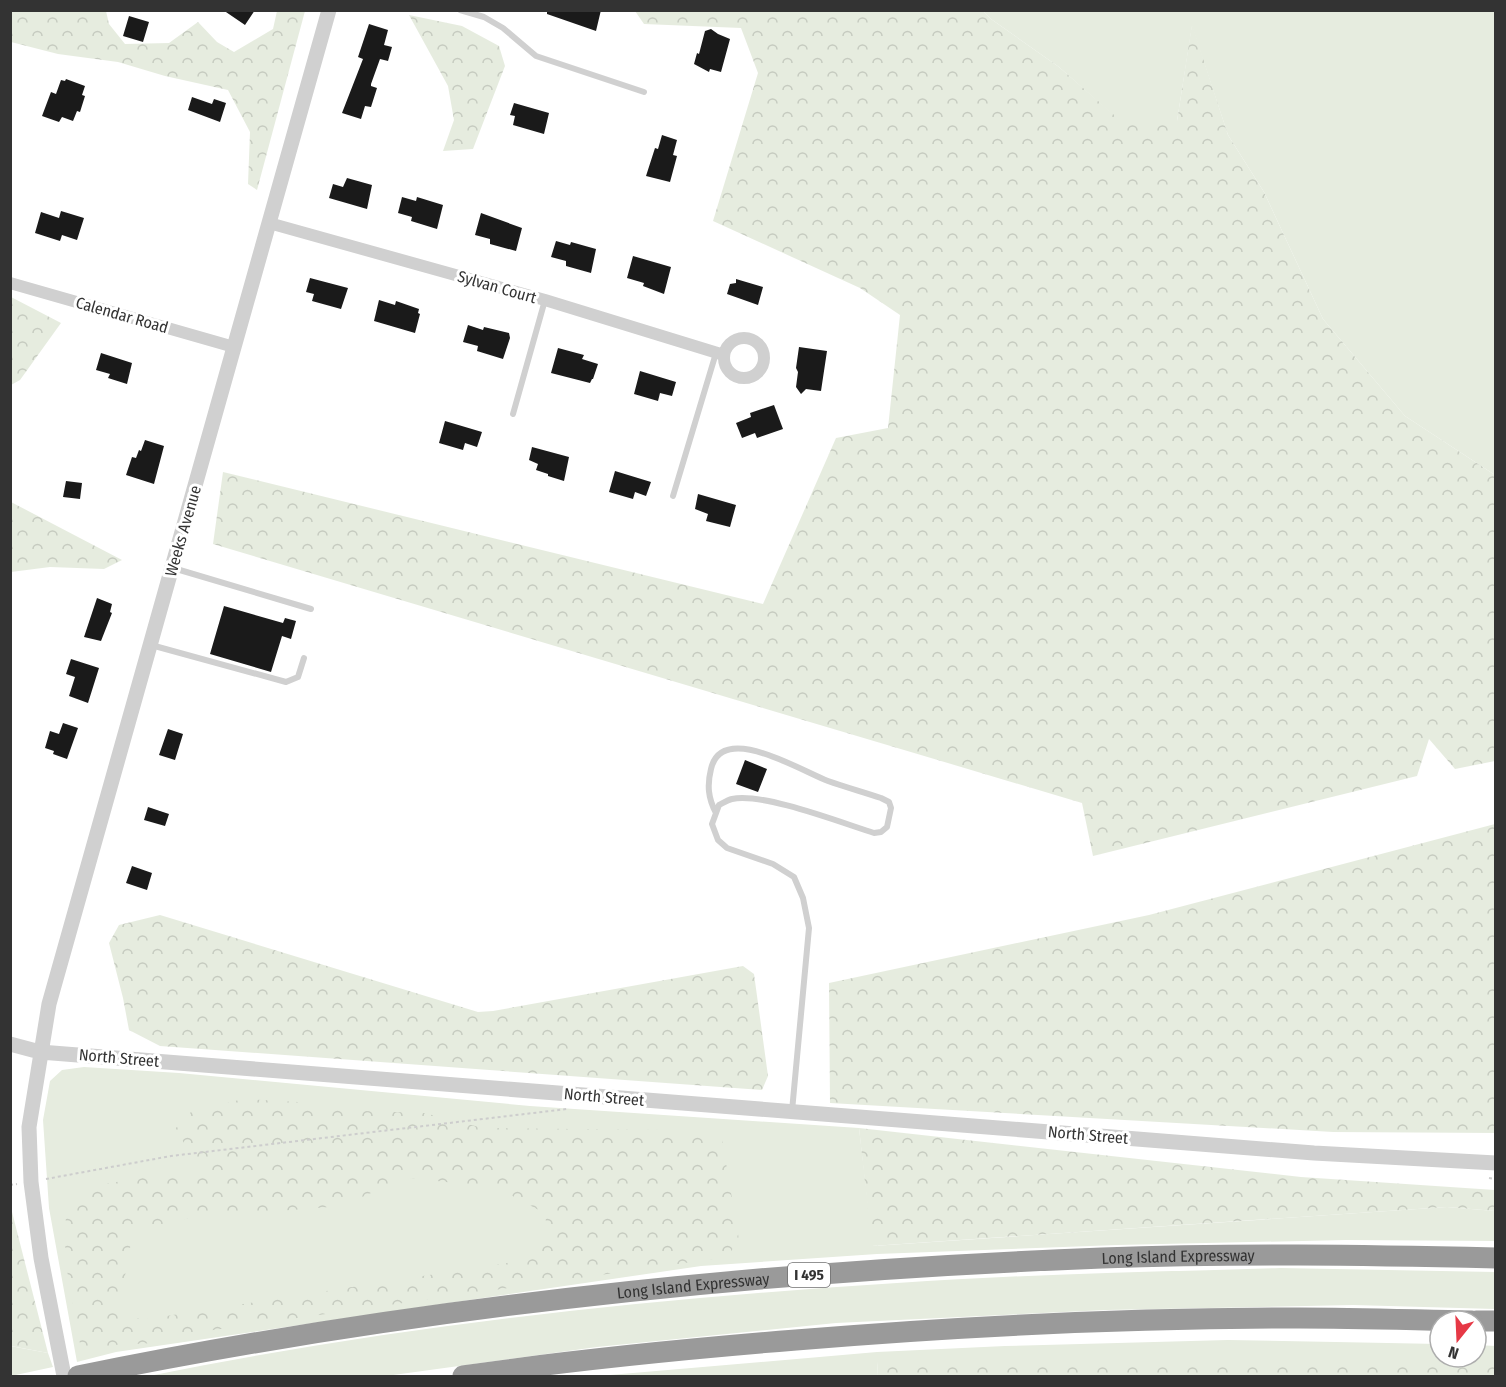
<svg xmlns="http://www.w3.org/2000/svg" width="1506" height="1387" font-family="'Fira Sans Condensed',sans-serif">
<defs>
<pattern id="forest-crowns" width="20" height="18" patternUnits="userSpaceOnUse" patternTransform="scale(1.5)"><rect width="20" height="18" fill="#e6ecdf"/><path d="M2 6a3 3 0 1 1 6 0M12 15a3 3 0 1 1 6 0" fill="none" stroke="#c6cbc0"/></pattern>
</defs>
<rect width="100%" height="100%" fill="#fff"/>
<path fill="#e6ecdf" d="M983,11H1495V475L1405,416L1323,319L1264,192L1228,135L1192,26L1177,121H1120L1059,67L991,19Z
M84,1067L179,1073L530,1106L859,1128L873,1246L1447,1207L1495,1211V1241L1346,1240L1117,1245L877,1254L701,1266L116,1352L77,1362L49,1208L43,1120L50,1081L62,1070Z
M1280,1268L1495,1272V1309L1353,1305L1106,1310L836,1323L597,1347L386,1376H149C395,1326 646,1299 897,1283C1025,1274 1153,1272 1280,1268Z
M1228,1340L1440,1344V1357H1476V1345L1496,1346L1495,1362H877L878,1376H598L877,1352L1005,1346Z
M10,1346L48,1353L53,1367L11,1376Z"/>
<path fill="url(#forest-crowns)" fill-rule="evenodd" d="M10,11H106L109,24L125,44L169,43L198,22L217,42L234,52L273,29L277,11H305L257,190L248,184L250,132L228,90L165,76L118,62L58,54L11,42Z
M635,11H983L991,19L1059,67L1121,121H1177L1192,24L1228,135L1264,192L1323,319L1405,416L1495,475V761L1455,769L1429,739L1417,776L1093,856L1082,803L213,544L223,472L763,604L836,438L888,428L900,315L860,288L713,221L758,73L741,28L644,24Z
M409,15L462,26L499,46L505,66L473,149L443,151L454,120L448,86Z
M11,297L61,323L20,380L11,385Z
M11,502L122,560L104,569L50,567L11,572Z
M1495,824V1133L1333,1132L830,1103L829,983L1149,915Z
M160,915L478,1012L493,1011L743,966L754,974L768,1076L762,1090L160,1046L129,1030L123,998L109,943L119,925Z
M243,1099L315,1103L364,1111L424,1113L483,1128L663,1130L721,1133L739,1240L727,1257L192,1333L156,1343L112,1345L82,1355L65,1259L66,1208L81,1189L110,1183L201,1169L175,1129L191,1112ZM411,1178L498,1188L546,1214L545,1243L519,1261L147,1319L134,1318L119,1309L132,1237L148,1227L190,1218L342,1206L371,1193Z
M859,1128L1301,1177L1495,1190V1211L1447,1207L872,1246Z
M11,1208L48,1353L11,1346Z
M877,1362H1495L1496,1376H878Z"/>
<path fill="#1a1a1a" d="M223,10H255L245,25Z
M547,10H601L596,31L547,14Z
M129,16L149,22L143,42L123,36Z
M369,24L388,30L384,45L392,47L388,61L380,59L371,84V86L377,88L371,107L365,106L361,119L342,113L363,59L358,57Z
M711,29L718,34L730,39L721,72L710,69L709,72L694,64L697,53L699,54L705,31Z
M66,79L85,86L82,95L85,96L80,112L77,111L73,121L62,117L59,122L42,116L51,92L56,94L61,80L65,81Z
M192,97L212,104L214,99L226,103L220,122L188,110Z
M514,103L549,113L544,134L513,125L515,116L510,115Z
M662,135L677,140L673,155L677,156L670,182L646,176L655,148L658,149Z
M347,178L372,185L367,209L329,198L333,184L343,187Z
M402,197L416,201L417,197L443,205L437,229L411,221L412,217L398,213Z
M61,211L84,218L77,240L62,235L60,241L35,233L41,212L59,218Z
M481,213L522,228L516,251L490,244V239L475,235Z
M556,241L570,245L571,242L596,249L591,273L566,266V261L551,257Z
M633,256L671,267L664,294L643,286L644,283L627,278Z
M310,278L348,288L341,309L312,301L314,294L306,292Z
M736,279L763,287L758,305L727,294L730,284L736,283Z
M379,300L395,305L396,301L419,309L418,313L420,314L415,333L374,321Z
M468,325L483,330L484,327L509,333L510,338L503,359L477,351L478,346L463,342Z
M799,347L827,351L821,391L806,389L801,394L796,387L798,372L796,368Z
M558,348L584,355L582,359L598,364L593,379H592L590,383L551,373Z
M101,353L132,363L127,384L108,378L110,374L96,370Z
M640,371L676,382L672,396L660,393L658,401L634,394Z
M774,405L783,429L757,438L755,433L742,438L736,423L751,417L750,413Z
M445,421L482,432L477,447L465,443L463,450L439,443Z
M145,440L164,446L154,484L126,475L132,457L136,458L139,450L141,451Z
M532,447L569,457L564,481L548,476V474L536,470L538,464L529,460Z
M615,471L651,482L646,496L635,492L633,499L609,492Z
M66,481L82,483L80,499L63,497Z
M698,494L736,505L730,527L706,521L708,514L695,509Z
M97,598L112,604L110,612L112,613L101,641L84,637Z
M224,606L283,623L285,618L296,621L291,639L282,636L271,672L210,654Z
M71,659L99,668L88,703L69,696L75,677L66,674Z
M63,723L78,728L67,759L53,754L54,751L45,748L50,731L59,734Z
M168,729L183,734L175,760L159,755Z
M745,760L767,769L758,792L736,784Z
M148,807L169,814L165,826L144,820Z
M132,866L152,873L147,890L126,883Z"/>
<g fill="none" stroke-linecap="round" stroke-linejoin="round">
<path stroke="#cdcdcd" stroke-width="2" stroke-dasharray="3 3" stroke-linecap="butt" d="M1489,1178L1496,1179
M46,1179L171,1156L567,1109
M10,1185L17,1184"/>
<path stroke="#d0d0d0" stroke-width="6" d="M460,10L484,17L503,28L536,56L644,92
M513,414L545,300
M673,496L716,353
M173,568L311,609
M151,645L286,682L298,677L304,658
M716,813C708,798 707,785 711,769C722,721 801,771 828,781C845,787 863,792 881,798L889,802L891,808L887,827L881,832L874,833C842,823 762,792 732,799C728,800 723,803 719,805L712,824L718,840L727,848L773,864L794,877L803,898L809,928L792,1111"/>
<path stroke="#d0d0d0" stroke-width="12" d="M269,223L545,300L724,355
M10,283L234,347
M724 358a20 20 0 1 1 40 0a20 20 0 1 1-40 0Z"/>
<path stroke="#d0d0d0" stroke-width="15" d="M10,1044L40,1052L1314,1153L1496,1163
M64,1376L41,1258L31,1182L29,1127L49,1004L329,10"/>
<g stroke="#9a9a9a" stroke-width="21">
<path d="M1476,1321H1496"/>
<path id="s1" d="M78,1376C415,1307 759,1271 1102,1258C1233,1253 1364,1255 1496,1258"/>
<path d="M463,1376C573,1360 685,1349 796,1340C964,1326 1132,1318 1299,1318C1357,1318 1415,1320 1472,1321"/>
</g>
</g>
<g text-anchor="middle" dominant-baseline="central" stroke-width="6" stroke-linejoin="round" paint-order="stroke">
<rect fill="#fff" stroke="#707070" stroke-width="1.5" x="788" y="1263" width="42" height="24" rx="4.5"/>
<g font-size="15" font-weight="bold" fill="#333">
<text x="809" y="1275">I 495</text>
</g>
<g font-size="16" fill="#333" stroke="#fff">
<text transform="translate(497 287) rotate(16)">Sylvan Court</text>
<text transform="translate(122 315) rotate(16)">Calendar Road</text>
<text transform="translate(183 531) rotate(-74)">Weeks Avenue</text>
<text transform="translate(119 1058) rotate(5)">North Street</text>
<text transform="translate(604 1097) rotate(5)">North Street</text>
<text transform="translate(1088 1135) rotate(5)">North Street</text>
<text stroke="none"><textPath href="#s1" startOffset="1108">Long Island Expressway</textPath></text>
<text stroke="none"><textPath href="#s1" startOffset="622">Long Island Expressway</textPath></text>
</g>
</g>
<rect width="1506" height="1387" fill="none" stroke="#333333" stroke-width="24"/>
<g transform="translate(1458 1339) rotate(198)"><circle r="28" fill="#ffffff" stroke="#adadad" stroke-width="1.5"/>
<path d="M0-4.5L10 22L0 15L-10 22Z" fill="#e63946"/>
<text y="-9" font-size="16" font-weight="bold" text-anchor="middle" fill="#333333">N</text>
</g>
</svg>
